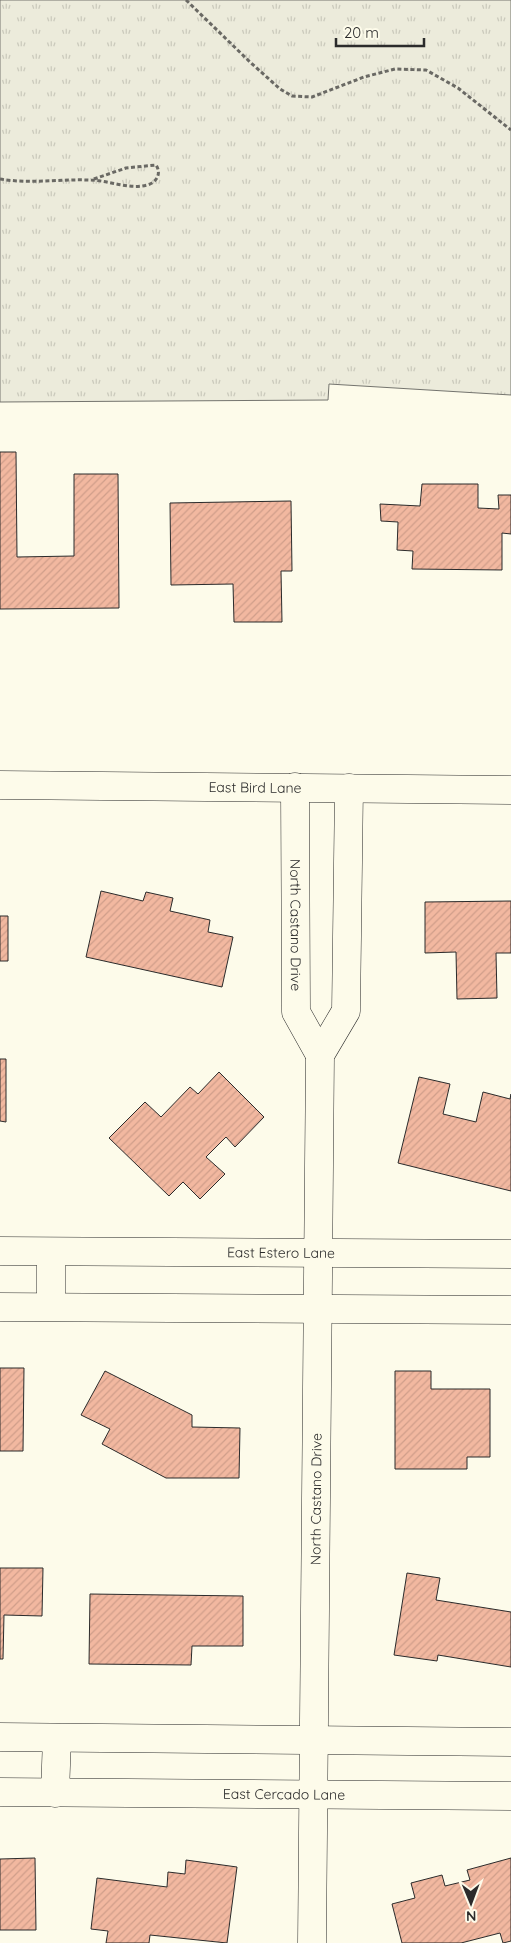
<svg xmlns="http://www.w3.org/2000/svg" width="511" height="1943" font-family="Quicksand,sans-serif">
<defs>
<pattern id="grass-tufts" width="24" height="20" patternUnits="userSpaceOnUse" patternTransform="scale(1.25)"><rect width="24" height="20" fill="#ecebdb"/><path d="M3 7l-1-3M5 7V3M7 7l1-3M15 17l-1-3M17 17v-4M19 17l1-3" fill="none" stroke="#cbcabc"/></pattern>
<pattern id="building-hatch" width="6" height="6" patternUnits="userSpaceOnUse" patternTransform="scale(1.25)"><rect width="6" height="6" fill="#f2b8a0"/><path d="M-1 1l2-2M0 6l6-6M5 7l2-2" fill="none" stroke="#d09e8a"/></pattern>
</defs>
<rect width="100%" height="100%" fill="#fdfbea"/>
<path fill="url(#grass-tufts)" stroke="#74746e" d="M0,0H511V395L329,384L328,400L0,402Z"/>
<path fill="url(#building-hatch)" stroke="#2b2b2b" d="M0,452H16L17,557L74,556V474H118L119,608L0,609Z
M422,484H478V508L499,509L498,495H511V534L502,533V570L412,569L413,551L397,550L398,522L381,521L380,504L420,506Z
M291,501L292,571H281L282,622H234L233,584L171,585L170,503Z
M101,891L143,901L146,892L173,898L170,911L210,920L208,932L233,937L222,987L86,957Z
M511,901V953H496L497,998L457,999L456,952L425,953V902Z
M0,916H8V961H0Z
M0,1059H6V1122L0,1121Z
M219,1072L264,1117L235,1147L226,1137L206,1157L225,1174L200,1199L183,1182L169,1196L109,1138L145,1102L161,1117L190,1087L198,1094Z
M419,1077L450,1084L443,1114L476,1122L483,1092L510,1099L511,1094V1191L398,1163Z
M0,1368H24L23,1451H0Z
M105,1371L192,1415V1427L240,1428L239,1478H166L102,1444L110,1429L81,1415Z
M395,1371H431V1389H490V1457H467V1469H395Z
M0,1568H43L42,1616L4,1615L3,1659H0Z
M407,1573L440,1578L436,1600L511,1612V1667L438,1655L437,1661L394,1655Z
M90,1594L243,1596V1646H192L191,1665L89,1664Z
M35,1858L36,1930H0V1859Z
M511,1858V1941L503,1943L500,1933L461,1943H402L392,1904L415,1898L411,1883L442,1875L445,1886L470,1880L467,1870Z
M186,1860L237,1867L227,1943L150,1935L149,1943H106L108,1931L91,1929L97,1878L167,1887L168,1872L185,1874Z"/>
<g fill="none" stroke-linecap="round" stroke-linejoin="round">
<g stroke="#2b2b2b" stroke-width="29">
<g id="minor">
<path id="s1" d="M0,785L511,790"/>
<path id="s2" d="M295,787L296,1012L320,1055"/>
<path id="s3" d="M0,1251L511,1254"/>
<path d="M51,1252V1306"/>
<path d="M0,1307L511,1310"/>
<path d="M0,1737L511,1742"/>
<path id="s4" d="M0,1792L511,1796"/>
<path d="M55,1793L57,1738"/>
<path id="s5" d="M312,1943L320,1055L346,1011L349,788"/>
</g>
</g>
<path stroke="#6a6964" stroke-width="3" stroke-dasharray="4 2.5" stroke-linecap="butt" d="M186,0L250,62L280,89L292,96L312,97L364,77L395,69L426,70L458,88L511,130
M0,179C29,184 59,179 89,180C108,180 128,190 147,185C156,183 162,174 156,165L126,168L91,180"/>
<use href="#minor" stroke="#fdfbea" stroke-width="28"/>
</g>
<g text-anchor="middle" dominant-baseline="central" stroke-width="4" stroke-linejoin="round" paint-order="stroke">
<g font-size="14" fill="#2b2b2b" stroke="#fdfbea">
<text stroke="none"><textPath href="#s1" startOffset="255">East Bird Lane</textPath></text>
<text stroke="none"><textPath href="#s2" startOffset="138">North Castano Drive</textPath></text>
<text stroke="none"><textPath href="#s3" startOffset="281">East Estero Lane</textPath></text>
<text stroke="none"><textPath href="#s5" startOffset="444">North Castano Drive</textPath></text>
<text stroke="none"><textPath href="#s4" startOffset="284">East Cercado Lane</textPath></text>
</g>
</g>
<g transform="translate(471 1903) rotate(179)" stroke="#fdfbea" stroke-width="4" paint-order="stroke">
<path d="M0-4L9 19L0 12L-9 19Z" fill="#2b2b2b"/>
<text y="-8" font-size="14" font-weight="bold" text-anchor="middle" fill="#2b2b2b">N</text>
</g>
<path d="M336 38v8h88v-8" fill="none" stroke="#2b2b2b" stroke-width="2.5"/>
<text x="344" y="38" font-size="15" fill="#2b2b2b" stroke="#fdfbea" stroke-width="4" paint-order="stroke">20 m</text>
</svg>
